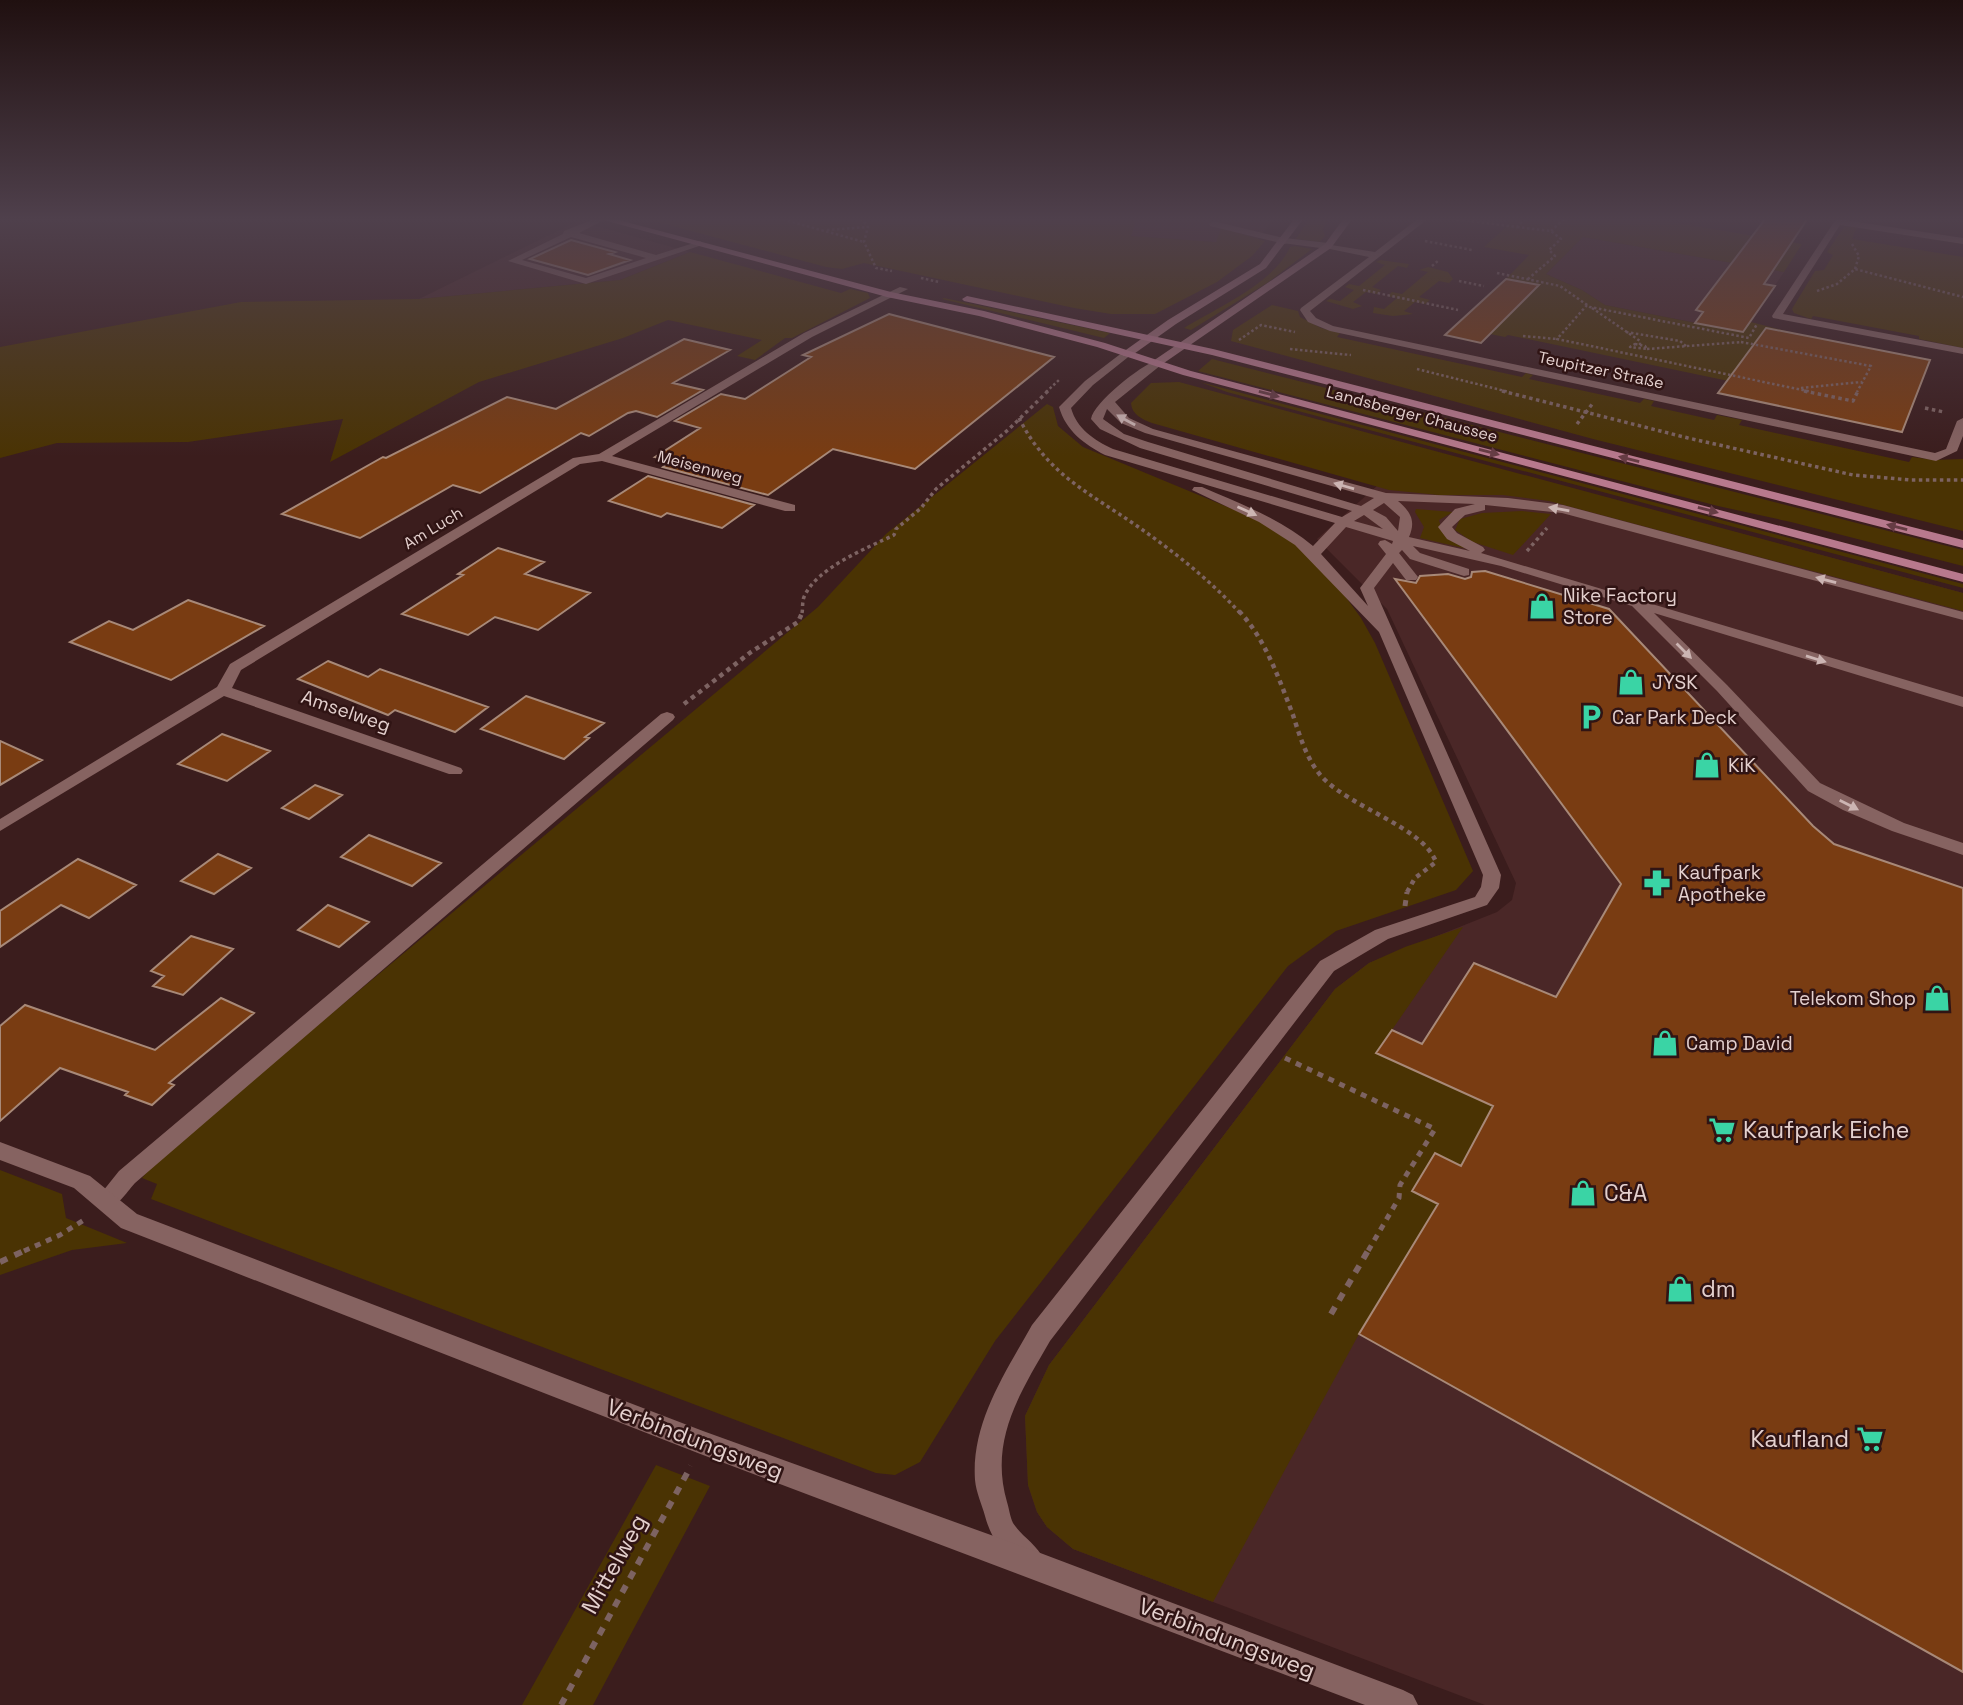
<svg xmlns="http://www.w3.org/2000/svg" width="1963" height="1705" font-family="'Space Grotesk',sans-serif">
<rect width="100%" height="100%" fill="#3b1d1d"/>
<path fill="#4a2727" d="M1137,218H1275L1253,245L1130,236Z
M578,221L690,252L620,280L419,299Z
M1583,237L1784,272L1751,321L1739,319L1732,330L1605,305L1582,290L1546,274Z
M1420,448L1963,593V1705H1485L1073,1549L1047,1527L1037,1512L1028,1485L1025,1416L1049,1365L1335,989L1369,963L1497,912L1512,900L1516,883L1387,609L1317,539Z"/>
<path fill="#4a3303" d="M643,218H1137L1131,236L1216,242L1221,229H1226L1265,241L1252,256L1217,282L1155,314H1111L1074,308L864,263L842,269L826,267Z
M1309,218H1328L1323,230L1325,236L1319,242L1296,239Z
M1509,218H1647L1802,244L1784,272L1583,237L1546,274L1582,290L1605,305L1731,330L1739,319L1797,334L1844,405L1508,335L1505,337L1490,334L1539,285L1506,279L1529,255L1484,247L1509,224Z
M1844,227H1857L1852,239L1963,257V348L1919,339V336L1813,316L1811,319L1794,313L1792,309L1815,271L1824,270L1833,255L1827,252Z
M1295,246L1312,249L1267,283L1191,330L1184,328C1218,307 1274,283 1290,247Z
M690,252L841,293L850,289L868,293L870,298L792,338H785L755,360L737,356L762,340L668,320L623,338L479,382L330,462L343,419L188,442L57,443L0,458V347L241,302L419,299L620,280Z
M1380,260L1409,264L1407,268L1398,266L1372,287L1381,290L1377,294L1366,292L1353,302L1362,306L1353,309L1326,301L1330,299L1340,301L1354,290L1345,287L1349,284L1359,286L1385,265L1376,262Z
M1428,267L1448,272L1453,279L1449,283L1439,281L1419,297L1430,300L1425,304L1415,302L1404,311L1413,314L1393,316L1373,313L1374,307L1384,309L1397,298L1387,296L1392,292L1402,294L1428,272L1419,270Z
M944,298L1110,333L1104,338L942,299Z
M1272,305L1298,311L1300,317L1321,328L1340,333L1337,337L1522,377L1526,373L1533,375L1529,379L1640,403L1644,399L1654,401L1651,406L1714,420L1717,415L1742,420L1739,425L1909,462L1912,457L1934,460L1963,459V531L1593,439L1231,341L1233,330Z
M1212,359L1963,550V566L1791,522L1718,506L1198,371Z
M1179,382L1963,593V611L1549,501L1503,495H1439L1389,490L1152,423C1142,419 1132,415 1131,403L1151,383Z
M1200,382L1963,584V588L1227,392Z
M1047,404L1053,407L1058,426L1083,447L1254,518L1283,535L1308,554L1337,585L1361,618L1375,643L1473,871L1456,890L1336,931L1288,966L995,1341L920,1462L895,1475L876,1473L151,1199L157,1184L142,1178L160,1157L818,607L886,534Z
M1416,509L1453,512L1439,520C1443,538 1452,541 1468,549L1420,538L1424,527L1415,512Z
M1522,511L1551,514L1513,555L1473,542L1455,530L1460,519L1482,513Z
M1463,927L1376,1053L1493,1106L1461,1166L1435,1153L1438,1204L1359,1334L1213,1602L1073,1549L1047,1527L1037,1512L1028,1485L1025,1416L1049,1365L1335,989L1369,963L1405,947Z
M0,1170L62,1194L66,1218L127,1243L72,1250L0,1275Z
M656,1465L710,1486L593,1705H522Z"/>
<path fill="#793c12" stroke="#a88978" stroke-width="2" d="M1766,218H1808L1764,284L1775,286L1743,332L1695,323L1703,312L1696,310Z
M571,240L615,252L609,254L630,260L588,275L530,259Z
M1506,279L1539,285L1481,343L1445,335Z
M889,314L1054,357L915,469L833,449L768,495L663,467L672,461L655,457L700,428L675,421L721,394L745,399L811,357L803,355Z
M1766,328L1930,360L1902,432L1718,393Z
M684,339L730,350L673,383L703,390L657,417L636,411L628,413L589,436L581,433L480,493L453,485L360,538L282,514L383,457L386,458L507,397L556,409Z
M648,476L754,505L722,528L667,513L661,517L609,501Z
M498,548L544,562L525,574L590,593L538,630L495,617L468,635L402,614L463,575L458,574Z
M1485,571L1609,609L1813,826L1834,844L1963,888V1672L1359,1334L1438,1204L1412,1191L1435,1153L1461,1166L1493,1106L1376,1053L1392,1030L1422,1044L1474,963L1556,997L1621,884L1395,579L1416,583L1420,576L1448,574L1465,579L1471,577L1472,572Z
M188,600L264,626L171,680L70,642L109,621L133,630Z
M328,661L368,677L380,669L488,707L455,732L395,710L388,715L298,679Z
M526,696L604,723L585,737L589,738L564,759L481,729Z
M222,734L270,751L227,781L178,764Z
M0,741L42,760L0,785Z
M315,785L342,795L309,819L282,808Z
M369,835L441,863L412,886L341,857Z
M218,854L251,868L214,894L181,881Z
M78,859L136,885L89,918L61,905L0,947V911Z
M328,905L369,922L339,947L298,930Z
M191,936L233,949L183,995L153,986L164,976L151,971Z
M221,998L254,1013L169,1083L174,1085L152,1105L125,1095L128,1092L60,1068L0,1121V1026L25,1005L155,1050Z"/>
<g fill="none" stroke-linecap="round" stroke-linejoin="round">
<path stroke="#7d6362" stroke-width="2.5" stroke-dasharray="2.5 2.5" stroke-linecap="butt" d="M778,218L864,242
M861,218L868,227L864,242L876,268L892,271
M1447,218L1517,227L1526,218
M1517,227L1551,231L1561,239L1549,250L1555,256L1528,279
M827,230L867,227
M1551,231L1565,218
M1425,241L1472,250
M1852,244L1859,256L1855,269
M1432,266L1439,260
M1497,273L1560,286L1590,307L1749,338L1757,324
M921,278L939,282
M1459,281L1484,286
M1363,290L1458,310
M1817,291L1837,284L1855,269L1963,297
M1587,305L1557,339L1812,392
M1592,308L1640,341V345
M1626,332L1680,341L1687,347
M1523,336L1557,339
M1239,340L1261,325L1295,332
M1741,342L1871,366L1857,392
M1635,344L1645,346L1647,349L1630,347Z
M1290,349L1351,355
M1647,349L1742,342
M1417,369L1509,392
M1801,388L1862,382
M1046,392L1059,380"/>
<path stroke="#7d6362" stroke-width="3.5" stroke-dasharray="3.5 3.5" stroke-linecap="butt" d="M1502,391L1688,438L1853,475L1911,480H1963
M1804,391L1853,401L1858,391
M1925,408L1944,412
M1019,418C1047,474 1088,492 1137,526C1173,551 1210,580 1240,613
M1577,424L1593,403
M1527,551L1547,528
M802,613C803,608 802,602 804,597C816,568 867,548 894,535L896,529L921,508L936,489L1008,430L1048,391"/>
<path stroke="#7d6362" stroke-width="4.5" stroke-dasharray="4.5 4.5" stroke-linecap="butt" d="M1239,611C1266,640 1279,679 1293,715C1300,737 1307,760 1322,777C1351,808 1423,827 1436,862L1415,878L1406,894
M684,704L751,652L798,622L803,611"/>
<path stroke="#7d6362" stroke-width="5" stroke-dasharray="6 6" stroke-linecap="butt" d="M1405,906L1407,892
M1285,1058L1435,1129L1400,1185L1399,1198L1368,1251
M24,1251L60,1235L87,1218"/>
<path stroke="#7d6362" stroke-width="6" stroke-dasharray="8 8" stroke-linecap="butt" d="M0,1262L28,1249
M1331,1314L1369,1249
M561,1705L691,1466"/>
<path fill="#866361" fill-rule="evenodd" d="M597,218L606,219L579,233L656,255L700,241L705,244L586,284L508,261L563,234L564,231ZM571,237L646,258L586,278L522,260Z
M1419,218H1429L1310,311L1316,318L1333,326L1935,453L1946,449L1957,421L1963,418V436L1957,451L1936,461L1330,331L1308,322L1300,310L1301,308L1369,257L1325,248V244L1375,252Z
M1213,221L1288,239L1290,241L1285,244L1210,226L1209,224Z
M1123,352L1132,354L1093,385L1071,408C1077,429 1094,440 1113,449L1342,517L1352,511L1140,448L1100,429L1091,419C1094,402 1140,366 1157,360L1161,361V365L1115,402L1129,418L1153,429L1386,493L1508,498L1563,505L1963,612V620L1562,513L1485,505V510L1465,515L1452,527L1457,533L1483,547L1485,550L1481,553L1963,697V707L1654,613L1727,685L1820,783L1904,823L1963,843V855L1892,831L1843,810L1808,791L1717,691L1632,606L1501,566L1413,546L1420,553L1469,569V575L1464,576L1410,559L1402,550L1399,553L1418,577L1416,580H1406L1393,563L1374,588L1501,875L1499,888L1487,905L1388,939L1334,971L1050,1341C1020,1393 989,1440 1007,1502C1009,1508 1010,1517 1013,1523C1022,1537 1037,1544 1044,1560L1040,1570L1030,1574C1007,1564 991,1539 985,1516C982,1505 976,1492 975,1480C971,1423 1005,1373 1032,1325L1320,961L1375,930L1475,897L1481,887L1483,875L1379,632L1295,545L1259,522L1192,490L1194,487H1202C1241,504 1281,519 1313,546L1335,523L1105,455C1084,444 1066,431 1059,407L1085,381ZM1107,409L1121,423L1145,433L1374,498L1361,506L1148,442L1124,434L1103,419ZM1398,501L1475,504L1455,509L1438,527L1447,539L1470,551L1409,537C1416,521 1411,512 1398,501ZM1384,503L1400,517L1398,531L1386,517L1373,510ZM1364,515L1383,529L1354,521ZM1346,527L1393,541L1392,544L1385,540L1380,541L1378,544L1386,554L1360,588L1368,606L1321,554Z
M667,712L673,714L675,717L673,720L135,1183C124,1195 115,1213 98,1207L95,1201L119,1171L661,714Z"/>
<path fill="#866361" fill-rule="evenodd" d="M1838,219L1963,238V244L1840,225L1783,314L1963,348V354L1773,318L1772,316L1834,222Z
M1285,238L1328,243L1333,246L1328,249L1282,243L1280,241Z
M900,287L908,289L812,337L612,456L795,505V511H785L602,461L580,464L241,670L232,688L461,768L463,771L461,774H449L224,696L0,831V819L217,687L230,664L573,458L599,454L804,333Z
M0,1142L90,1176L137,1214L703,1431L1035,1551L1403,1690L1413,1695L1418,1705H1365L703,1455L121,1228L74,1188L0,1160Z"/>
<path fill="#9f6e77" fill-rule="evenodd" d="M1295,218H1304L1266,268L1176,324L1131,356H1123V352L1168,320L1260,264Z
M1344,218H1353L1331,248L1161,365H1153V361L1325,244Z"/>
<path fill="#b8798d" fill-rule="evenodd" d="M596,218H611L891,292L984,311L1105,343L1191,371L1963,574V582L1183,375L1097,347L979,316L887,297Z
M967,296L1213,349L1963,540V548L1212,355L964,301L962,299Z"/>
</g>
<defs><path id="oneway-solid" d="M-6-.8H1V-3.2L6.5 0L1 3.2V.8H-6Z" transform="scale(1.75)"/></defs>
<g fill="#663c44">
<use href="#oneway-solid" transform="translate(1269 394) rotate(15)"/>
<use href="#oneway-solid" transform="translate(1489 452) rotate(15)"/>
<use href="#oneway-solid" transform="translate(1629 459) rotate(-166)"/>
<use href="#oneway-solid" transform="translate(1708 510) rotate(15)"/>
<use href="#oneway-solid" transform="translate(1897 527) rotate(-166)"/>
</g>
<g fill="#ccb5b3">
<use href="#oneway-solid" transform="translate(1126 420) rotate(-151)"/>
<use href="#oneway-solid" transform="translate(1344 486) rotate(-164)"/>
<use href="#oneway-solid" transform="translate(1559 509) rotate(-170)"/>
<use href="#oneway-solid" transform="translate(1247 511) rotate(24)"/>
<use href="#oneway-solid" transform="translate(1826 580) rotate(-165)"/>
<use href="#oneway-solid" transform="translate(1684 651) rotate(45)"/>
<use href="#oneway-solid" transform="translate(1816 659) rotate(17)"/>
<use href="#oneway-solid" transform="translate(1849 805) rotate(27)"/>
</g>
<linearGradient id="sky" x2="0" y2="1"><stop stop-color="#201010"/><stop offset="0.48" stop-color="#4f404c"/><stop offset="1" stop-color="#4f404c" stop-opacity="0"/></linearGradient>
<rect width="1963" height="457" fill="url(#sky)"/>
<defs>
<g id="shop-bare" transform="scale(2.1)"><path d="M-5-2.5h2.3a2.7 3.5 0 0 1 5.4 0H5L5.5 6h-11ZM-1.5-2.5h3a1.5 2.3 0 0 0-3 0Z" fill="#3ad4a5" stroke="#301414" stroke-width="2.5" paint-order="stroke"/></g>
<g id="parking-bare" transform="scale(2.1)"><path d="M-3.5-5.5H1a3.5 3.5 0 0 1 0 7H-1V5.5H-3.5ZM-1-3.4V-.6H.8a1.4 1.4 0 0 0 0-2.8Z" fill="#3ad4a5" stroke="#301414" stroke-width="2.5" paint-order="stroke"/></g>
<g id="pharmacy-bare" transform="scale(2.1)"><path d="M-2-6h4v4h4v4h-4v4h-4v-4h-4v-4h4Z" fill="#3ad4a5" stroke="#301414" stroke-width="2.5" paint-order="stroke"/></g>
<g id="supermarket-bare" transform="scale(2.1)"><path d="M-6-5.5h2.5l.6 2H6L4.5 2H-2.5L-4.4-4H-6ZM-1.5 3.2a1.3 1.3 0 1 0 .1 0ZM3 3.2a1.3 1.3 0 1 0 .1 0Z" fill="#3ad4a5" stroke="#301414" stroke-width="2.5" paint-order="stroke"/></g>
</defs>
<g fill-rule="evenodd">
<use href="#shop-bare" x="1542" y="606"/>
<use href="#shop-bare" x="1631" y="682"/>
<use href="#parking-bare" x="1591" y="717"/>
<use href="#shop-bare" x="1707" y="765"/>
<use href="#pharmacy-bare" x="1657" y="883"/>
<use href="#shop-bare" x="1937" y="998"/>
<use href="#shop-bare" x="1665" y="1043"/>
<use href="#supermarket-bare" x="1722" y="1130"/>
<use href="#shop-bare" x="1583" y="1193"/>
<use href="#shop-bare" x="1680" y="1289"/>
<use href="#supermarket-bare" x="1870" y="1439"/>
</g>
<g text-anchor="middle" dominant-baseline="central" stroke-width="5" stroke-linejoin="round" paint-order="stroke">
<g font-size="16" fill="#e4d0ce" stroke="#301414">
<text transform="translate(1601 370) rotate(12)">Teupitzer Straße</text>
<text transform="translate(1412 414) rotate(15)">Landsberger Chaussee</text>
<text transform="translate(700 467) rotate(15)">Meisenweg</text>
<text transform="translate(433 528) rotate(-31)">Am Luch</text>
</g>
<g font-size="19" fill="#e4d0ce" stroke="#301414" text-anchor="start">
<text x="1563" y="595">Nike Factory<tspan x="1563" dy="22">Store</tspan></text>
<text x="1652" y="682">JYSK</text>
<text x="1612" y="717">Car Park Deck</text>
<text x="1728" y="765">KiK</text>
<text x="1678" y="872">Kaufpark<tspan x="1678" dy="22">Apotheke</tspan></text>
<text x="1916" y="998" text-anchor="end">Telekom Shop</text>
<text x="1686" y="1043">Camp David</text>
</g>
<g font-size="19" fill="#e4d0ce" stroke="#301414">
<text transform="translate(346 711) rotate(19)">Amselweg</text>
</g>
<g font-size="23" fill="#e4d0ce" stroke="#301414" text-anchor="start">
<text x="1743" y="1130">Kaufpark Eiche</text>
<text x="1604" y="1193">C&amp;A</text>
<text x="1701" y="1289">dm</text>
<text x="1849" y="1439" text-anchor="end">Kaufland</text>
</g>
<g font-size="23" fill="#e4d0ce" stroke="#301414">
<text transform="translate(695 1439) rotate(21)">Verbindungsweg</text>
<text transform="translate(614 1564) rotate(-61)">Mittelweg</text>
<text transform="translate(1227 1638) rotate(21)">Verbindungsweg</text>
</g>
</g>
</svg>
